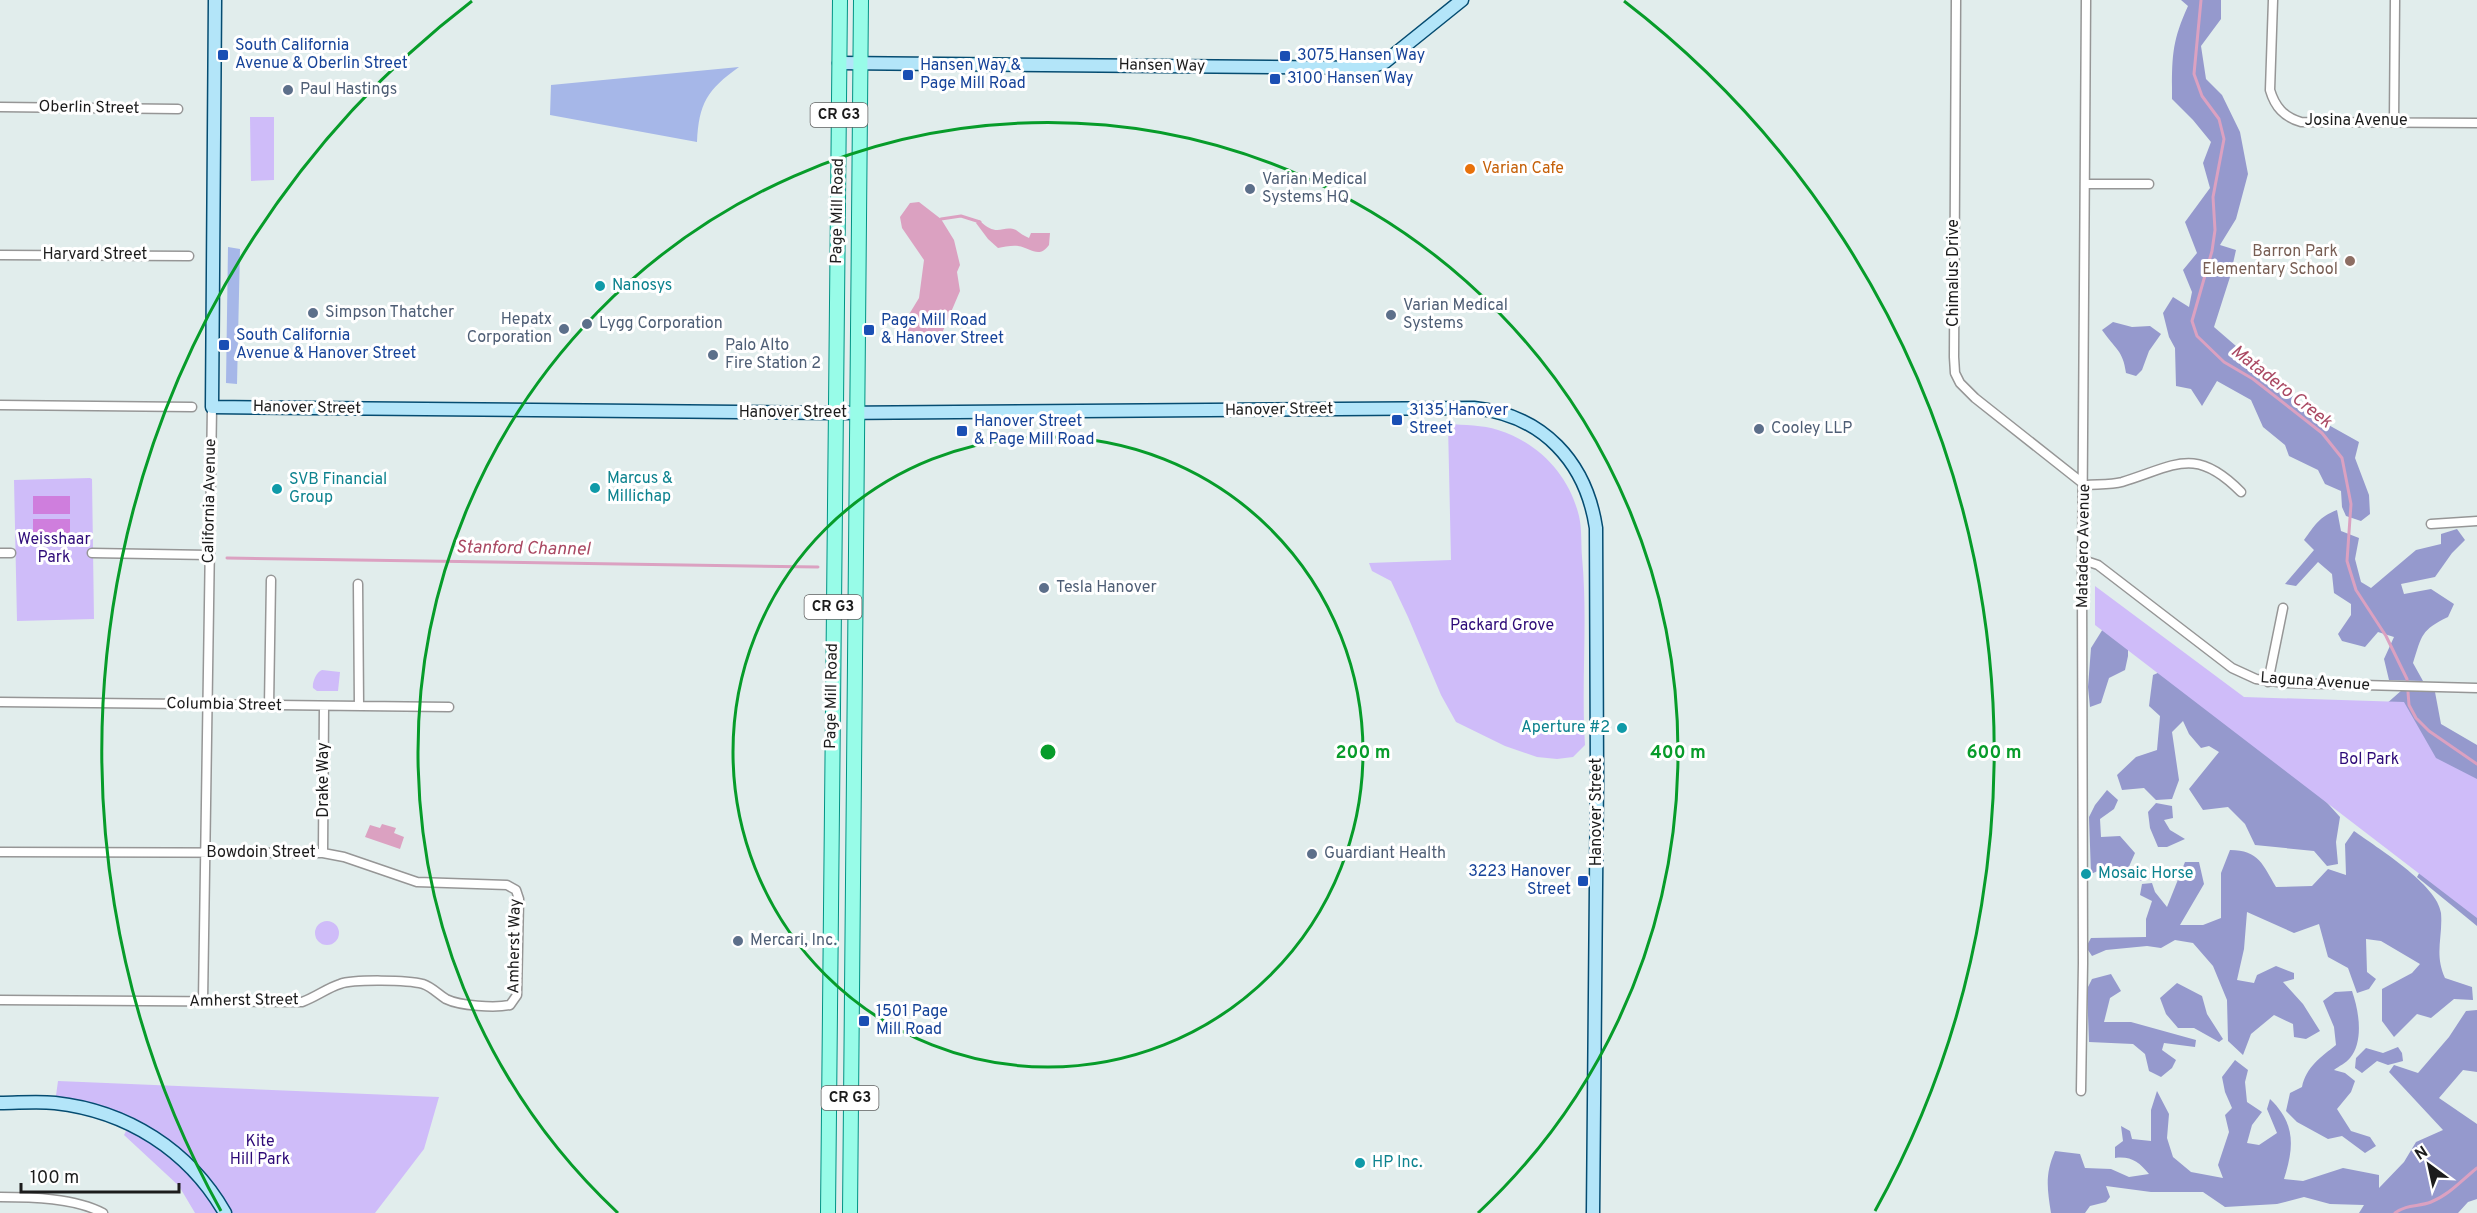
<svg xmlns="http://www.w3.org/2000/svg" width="2477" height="1213" font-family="Overpass,sans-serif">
<rect width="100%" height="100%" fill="#e1edec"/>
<path fill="#a6b7e8" d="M739,67C707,90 699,103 697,142L550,115L551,85Z
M228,247L240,249L237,384L226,383Z"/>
<path fill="#9599cd" d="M2181,0H2221V19L2201,46L2206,79L2222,95L2240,132L2248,174L2236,219L2220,245L2236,250L2230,277L2214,327L2325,423L2359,442L2355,458L2369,495L2370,514L2361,521L2346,516L2342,507L2341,491L2325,484L2318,470L2289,456L2285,445L2263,427L2251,400L2217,381L2202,406L2191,389L2176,386L2175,348L2169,337L2163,313L2173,297L2189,307L2192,292L2183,270L2197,253L2185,222L2210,188L2203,163L2211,142L2193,120L2172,99C2172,59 2171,43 2188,6Z
M2113,322L2132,327L2150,326L2161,334L2149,351L2142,370L2136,376L2126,373C2123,350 2115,349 2102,330Z
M2337,510L2341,531L2359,538L2355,559L2361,582L2371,588L2416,550L2441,544V534L2457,529L2465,540L2452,553L2435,577L2401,584L2404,594L2431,589L2454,604L2448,617C2421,630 2422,635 2413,663L2423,681L2389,680L2384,659L2394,637L2378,632L2365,647L2342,641L2338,634L2351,615V604L2334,593L2332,574L2318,562L2296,586L2285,584L2314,550L2304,540C2315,525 2319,517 2337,510Z
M2106,624L2128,640V656L2125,670L2109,678L2101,703L2090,707L2088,687L2091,648Z
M2167,669L2309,783L2340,817L2336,842L2338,864L2327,866L2314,851L2255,845L2245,824L2228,807L2203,810L2189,789L2219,752L2209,746L2201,748L2189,734L2183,721L2172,732L2179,780L2172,799L2156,800L2144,788L2122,790L2117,775L2136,757L2157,750L2160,716L2149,706L2153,675Z
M2402,690L2435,692L2441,724L2477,745V799L2455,793L2385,705Z
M2107,790L2118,800L2114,809L2100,819L2101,837L2120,836L2135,853L2127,871L2143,875L2142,881L2110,879L2102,869L2091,874L2089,817L2095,805Z
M2156,803L2172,806L2173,818L2164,820L2170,830L2185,839L2167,847H2158L2150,828L2148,812Z
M2354,831C2376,847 2438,885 2441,913C2443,937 2434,954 2445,978L2472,987L2473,1000L2454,999L2431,1018L2417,1014L2394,1037L2382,1021V989L2412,973L2420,964L2381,941L2366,939L2367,972L2376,979L2369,989L2357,993L2348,968L2328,957L2319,924L2294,933L2247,912L2244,949L2237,980L2254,983L2257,975L2276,966L2294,973V979L2283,982L2303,1004L2320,1031L2306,1039L2294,1037L2293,1024L2274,1015L2251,1034L2243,1055L2228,1041L2227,1000L2213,966L2193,943L2175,940L2161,948L2147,946L2106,950L2092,956L2086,947L2091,938L2146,937V919L2152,901L2140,895L2142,884L2152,883L2155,892L2167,907L2185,862H2199L2204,884L2180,925H2203L2221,918V873L2230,850C2259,850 2263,865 2276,887L2312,886L2328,869L2346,875L2345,844Z
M2421,870L2477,910V926L2417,877Z
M2111,974L2121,991L2110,998L2104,1022H2131L2196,1040L2195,1047L2164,1043L2162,1050L2176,1060L2172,1068L2161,1077L2149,1071L2145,1054L2133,1044L2089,1042L2087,989L2092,979Z
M2177,983L2202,996L2207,1014L2223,1039L2219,1042L2194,1028H2178L2166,1014L2160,998Z
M2352,991C2359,1011 2364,1041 2350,1058C2346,1063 2339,1066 2334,1070L2345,1073L2355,1081L2351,1092L2337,1109L2351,1131L2370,1137L2376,1146L2365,1153L2342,1136L2328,1139L2297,1122L2286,1111L2290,1093L2302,1087C2306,1067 2321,1057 2336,1045L2334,1027L2323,1001L2335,992Z
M2477,1010V1072L2463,1070L2439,1098L2477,1124V1199L2468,1202L2458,1213H2359L2364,1205L2330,1204L2304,1197L2277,1204L2225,1207L2203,1192H2151L2106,1186L2110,1197L2106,1202L2090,1206L2085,1213H2051C2047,1188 2045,1174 2055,1151L2080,1154L2085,1168L2111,1169L2129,1177L2149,1174C2139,1162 2131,1156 2115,1158V1147L2123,1141L2121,1126L2130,1131L2132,1139L2151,1141V1110L2157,1091L2169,1114L2167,1138L2173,1157L2191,1172L2223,1178L2218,1165L2229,1132L2225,1115L2232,1108L2225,1092L2222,1077L2235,1060L2248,1070L2245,1082L2247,1102L2262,1112L2252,1125L2247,1143L2259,1145L2277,1133L2267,1109L2270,1099C2296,1124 2294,1147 2284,1179L2303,1181L2343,1168L2379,1175V1188L2404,1162L2416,1142L2443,1130L2389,1072L2394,1065L2418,1073L2449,1037L2466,1011Z
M2398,1047L2402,1053L2403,1061L2388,1065L2377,1061L2362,1073L2355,1068L2356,1058L2366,1048L2383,1053Z"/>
<path fill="#cfbcf9" d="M250,117H274V180L251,181Z
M1448,424C1464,425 1483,425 1498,430C1539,443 1569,475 1579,516C1582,529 1581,544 1582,557C1588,620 1581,682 1585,745L1573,757L1557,759L1537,757L1505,746L1456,722L1441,695L1408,617L1391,581L1372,571L1369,563L1451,560Z
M90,478L92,479L94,619L17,621L14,480Z
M2095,586L2244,697L2404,702L2436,758L2477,779V918L2095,625Z
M322,670L340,672L338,691H317L313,688C312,683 316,672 322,670Z
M315 933a12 12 0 1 1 24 0a12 12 0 1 1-24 0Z
M58,1081L439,1097L424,1149L375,1213H195L179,1186L124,1135L130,1123L55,1103Z"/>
<path fill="#cf7edd" d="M33,496H70V514H33Z
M33,519H70V536L33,537Z"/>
<path fill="#dba1c1" d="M919,202L941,219L954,240L960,265L957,272L960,291L940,338L932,343L916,345L905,331L908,316L919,298L924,260L902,228L900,217L910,203Z
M979,220C998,239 1002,224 1016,230C1020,233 1024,236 1029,238L1031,233H1050L1049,245C1039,259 1031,248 1018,246C1012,245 1004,247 998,248L988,239L976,223Z
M382,824L396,828L394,833L404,837L400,849L365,837L370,825L380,828Z"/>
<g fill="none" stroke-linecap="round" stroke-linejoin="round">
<path stroke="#dba1c1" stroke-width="3" d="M2201,0L2194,74L2202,96L2219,119L2224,139L2213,197L2215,230L2212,251L2192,321L2197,336L2224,362L2253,379L2322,433L2342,458L2351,504L2347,561L2356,590L2386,636L2407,679L2409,705L2416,718L2429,731L2477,764
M941,219L961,216L980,222
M227,558L818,567
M2395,1213C2407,1204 2418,1207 2431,1202C2449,1195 2462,1180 2477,1168"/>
<g stroke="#969696" stroke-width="11">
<path id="street" d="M1956,0L1954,357L1955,373L1960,383L1975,398L2085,485C2097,484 2111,485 2122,482C2175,466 2195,445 2241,492
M2273,0L2270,90C2275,107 2284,117 2301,122L2477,123
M0,107L178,109
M2394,121L2395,0
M2086,184H2149
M0,255L189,256
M0,405L192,407
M2431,524L2477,521
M0,553H11
M92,553L209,555
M2083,560L2098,565L2232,668L2256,679L2285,683L2477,688
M358,584L359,706
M2268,682L2283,608
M0,702L449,707
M269,706L271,580
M0,852L323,853L344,857L417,882L507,885L516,890L519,899L517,995L510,1005C495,1008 460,1006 446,999C438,994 432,987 423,984C408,980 354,979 340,984C327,988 316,997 302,1002L0,1000
M323,853L324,706
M203,1002L212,407
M2081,1091L2083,963L2082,579L2086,0
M0,1197C31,1197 75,1198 103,1213"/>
</g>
<g stroke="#054c71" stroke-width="15">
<path id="secondary" d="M215,0L212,407L834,413L1474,408C1543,415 1586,462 1596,528L1597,777L1593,1213
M839,63L1368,68L1385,62L1462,0
M0,1103C18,1103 37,1101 55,1103C127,1111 189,1150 225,1213"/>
</g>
<g stroke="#009385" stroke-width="16">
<path id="primary" d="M828,1213L840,0
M850,1213L861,0"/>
</g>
<use href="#street" stroke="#fff" stroke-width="8"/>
<use href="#secondary" stroke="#b3e5f9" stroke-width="12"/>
<use href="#primary" stroke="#98fce8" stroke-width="14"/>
</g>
<g fill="none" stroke="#079c2a" stroke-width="3">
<circle cx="1048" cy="752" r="315"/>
<path d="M618 1213A630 630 0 1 1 1478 1213"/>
<path d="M221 1211A946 946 0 0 1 472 1M1624 1A946 946 0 0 1 1875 1211"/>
</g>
<g fill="#1a4fb4" stroke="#fff" stroke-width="2">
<rect x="217" y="49" width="12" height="12" rx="3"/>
<rect x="1279" y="50" width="12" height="12" rx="3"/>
<rect x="902" y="69" width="12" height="12" rx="3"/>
<rect x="1269" y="73" width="12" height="12" rx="3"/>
<rect x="863" y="324" width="12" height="12" rx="3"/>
<rect x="218" y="339" width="12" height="12" rx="3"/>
<rect x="1391" y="414" width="12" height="12" rx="3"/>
<rect x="956" y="425" width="12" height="12" rx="3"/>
<rect x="1577" y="875" width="12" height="12" rx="3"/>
<rect x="858" y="1015" width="12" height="12" rx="3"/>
</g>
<g fill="#5c6f8a" stroke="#fff" stroke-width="2">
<circle cx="288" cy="90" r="6"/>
<circle cx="1250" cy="189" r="6"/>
<circle cx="313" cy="313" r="6"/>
<circle cx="1391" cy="315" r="6"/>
<circle cx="587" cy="324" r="6"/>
<circle cx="564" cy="329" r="6"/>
<circle cx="713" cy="355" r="6"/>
<circle cx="1759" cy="429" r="6"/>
<circle cx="1044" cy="588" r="6"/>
<circle cx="1312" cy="854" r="6"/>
<circle cx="738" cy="941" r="6"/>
</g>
<circle fill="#e8710a" stroke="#fff" stroke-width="2" cx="1470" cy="169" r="6"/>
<circle fill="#8d6e63" stroke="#fff" stroke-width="2" cx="2350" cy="261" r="6"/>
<g fill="#0f9aa8" stroke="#fff" stroke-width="2">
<circle cx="600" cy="286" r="6"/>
<circle cx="595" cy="488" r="6"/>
<circle cx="277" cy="489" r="6"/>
<circle cx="1622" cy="728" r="6"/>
<circle cx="2086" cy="874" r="6"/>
<circle cx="1360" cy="1163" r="6"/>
</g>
<g text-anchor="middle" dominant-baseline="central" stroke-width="6" stroke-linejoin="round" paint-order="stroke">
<g fill="#fff" stroke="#606060" stroke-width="1.5">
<rect x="810.5" y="103" width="57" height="24" rx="4.5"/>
<rect x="804.5" y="595" width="57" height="24" rx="4.5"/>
<rect x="821.5" y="1086" width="57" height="24" rx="4.5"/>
</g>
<g font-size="15" font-weight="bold" fill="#1c1c1c">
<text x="839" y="115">CR G3</text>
<text x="833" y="607">CR G3</text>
<text x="850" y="1098">CR G3</text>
</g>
<g font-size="16" fill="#164399" stroke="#fff" text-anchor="start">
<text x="235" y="46">South California<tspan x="235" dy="18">Avenue &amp; Oberlin Street</tspan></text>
<text x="1297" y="56">3075 Hansen Way</text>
<text x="920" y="66">Hansen Way &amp;<tspan x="920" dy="18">Page Mill Road</tspan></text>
<text x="1287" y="79">3100 Hansen Way</text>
<text x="881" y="321">Page Mill Road<tspan x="881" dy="18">&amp; Hanover Street</tspan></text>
<text x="236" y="336">South California<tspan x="236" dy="18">Avenue &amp; Hanover Street</tspan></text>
<text x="1409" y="411">3135 Hanover<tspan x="1409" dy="18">Street</tspan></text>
<text x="974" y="422">Hanover Street<tspan x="974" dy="18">&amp; Page Mill Road</tspan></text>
<text x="1571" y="872" text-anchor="end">3223 Hanover<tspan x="1571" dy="18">Street</tspan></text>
<text x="876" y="1012">1501 Page<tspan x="876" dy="18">Mill Road</tspan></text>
</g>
<g font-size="16" fill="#1c1c1c" stroke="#fff">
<text transform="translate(1162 66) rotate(1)">Hansen Way</text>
<text transform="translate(89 108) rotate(1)">Oberlin Street</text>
<text x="2356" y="121">Josina Avenue</text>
<text transform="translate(838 211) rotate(-89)">Page Mill Road</text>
<text x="95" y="255">Harvard Street</text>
<text transform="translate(1954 273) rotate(-90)">Chimalus Drive</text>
<text transform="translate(307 408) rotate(1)">Hanover Street</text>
<text transform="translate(1279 410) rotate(-1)">Hanover Street</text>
<text x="793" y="413">Hanover Street</text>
<text transform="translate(210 501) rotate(-89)">California Avenue</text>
<text transform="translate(2084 546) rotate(-89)">Matadero Avenue</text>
<text transform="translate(2315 682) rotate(4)">Laguna Avenue</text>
<text transform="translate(832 696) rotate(-89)">Page Mill Road</text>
<text transform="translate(224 705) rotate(1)">Columbia Street</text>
<text transform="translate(324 780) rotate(-90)">Drake Way</text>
<text transform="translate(1597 812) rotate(-90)">Hanover Street</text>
<text x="261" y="853">Bowdoin Street</text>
<text transform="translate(515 946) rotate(-89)">Amherst Way</text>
<text transform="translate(244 1001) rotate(-1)">Amherst Street</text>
</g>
<g font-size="16" fill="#4e5e75" stroke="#fff" text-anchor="start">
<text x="300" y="90">Paul Hastings</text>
<text x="1262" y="180">Varian Medical<tspan x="1262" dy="18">Systems HQ</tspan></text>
<text x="1403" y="306">Varian Medical<tspan x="1403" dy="18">Systems</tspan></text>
<text x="325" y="313">Simpson Thatcher</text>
<text x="552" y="320" text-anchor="end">Hepatx<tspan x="552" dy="18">Corporation</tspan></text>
<text x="599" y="324">Lygg Corporation</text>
<text x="725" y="346">Palo Alto<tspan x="725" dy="18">Fire Station 2</tspan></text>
<text x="1771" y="429">Cooley LLP</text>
<text x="1056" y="588">Tesla Hanover</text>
<text x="1324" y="854">Guardiant Health</text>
<text x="750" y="941">Mercari, Inc.</text>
</g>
<g font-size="16" fill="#c56008" stroke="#fff" text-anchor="start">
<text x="1482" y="169">Varian Cafe</text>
</g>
<g font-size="16" fill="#785e54" stroke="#fff" text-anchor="end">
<text x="2338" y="252">Barron Park<tspan x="2338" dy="18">Elementary School</tspan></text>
</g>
<g font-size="16" fill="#0d838f" stroke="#fff" text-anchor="start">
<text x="612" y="286">Nanosys</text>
<text x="607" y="479">Marcus &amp;<tspan x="607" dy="18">Millichap</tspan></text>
<text x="289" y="480">SVB Financial<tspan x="289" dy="18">Group</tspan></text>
<text x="1610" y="728" text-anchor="end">Aperture #2</text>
<text x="2098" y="874">Mosaic Horse</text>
<text x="1372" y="1163">HP Inc.</text>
</g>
<g font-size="16" fill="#2e0b78" stroke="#fff">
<text x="54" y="540">Weisshaar<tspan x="54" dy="18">Park</tspan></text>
<text x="1502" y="626">Packard Grove</text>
<text x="2369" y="760">Bol Park</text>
<text x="260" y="1142">Kite<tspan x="260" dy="18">Hill Park</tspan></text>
</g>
<g font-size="18" font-style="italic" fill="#aa4963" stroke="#fff">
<text transform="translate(2281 387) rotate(38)">Matadero Creek</text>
<text transform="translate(523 549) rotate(1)">Stanford Channel</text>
</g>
</g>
<circle cx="1048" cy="752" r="9" fill="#079c2a" stroke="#fff" stroke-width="3"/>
<g font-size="18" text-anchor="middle" font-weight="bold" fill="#079c2a" stroke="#fff" stroke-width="6" stroke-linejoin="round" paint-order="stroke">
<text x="1363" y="758">200 m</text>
<text x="1678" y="758">400 m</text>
<text x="1994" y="758">600 m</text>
</g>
<g transform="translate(2429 1165) rotate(327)" stroke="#ffffff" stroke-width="4.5" paint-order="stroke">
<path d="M0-4.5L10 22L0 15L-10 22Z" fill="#1c1c1c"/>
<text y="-9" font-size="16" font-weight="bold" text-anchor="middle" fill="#1c1c1c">N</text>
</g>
<path d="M21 1183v9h158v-9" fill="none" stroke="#1c1c1c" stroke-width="3"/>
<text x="30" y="1183" font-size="18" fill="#1c1c1c" stroke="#ffffff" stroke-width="4.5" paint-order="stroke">100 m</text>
</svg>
